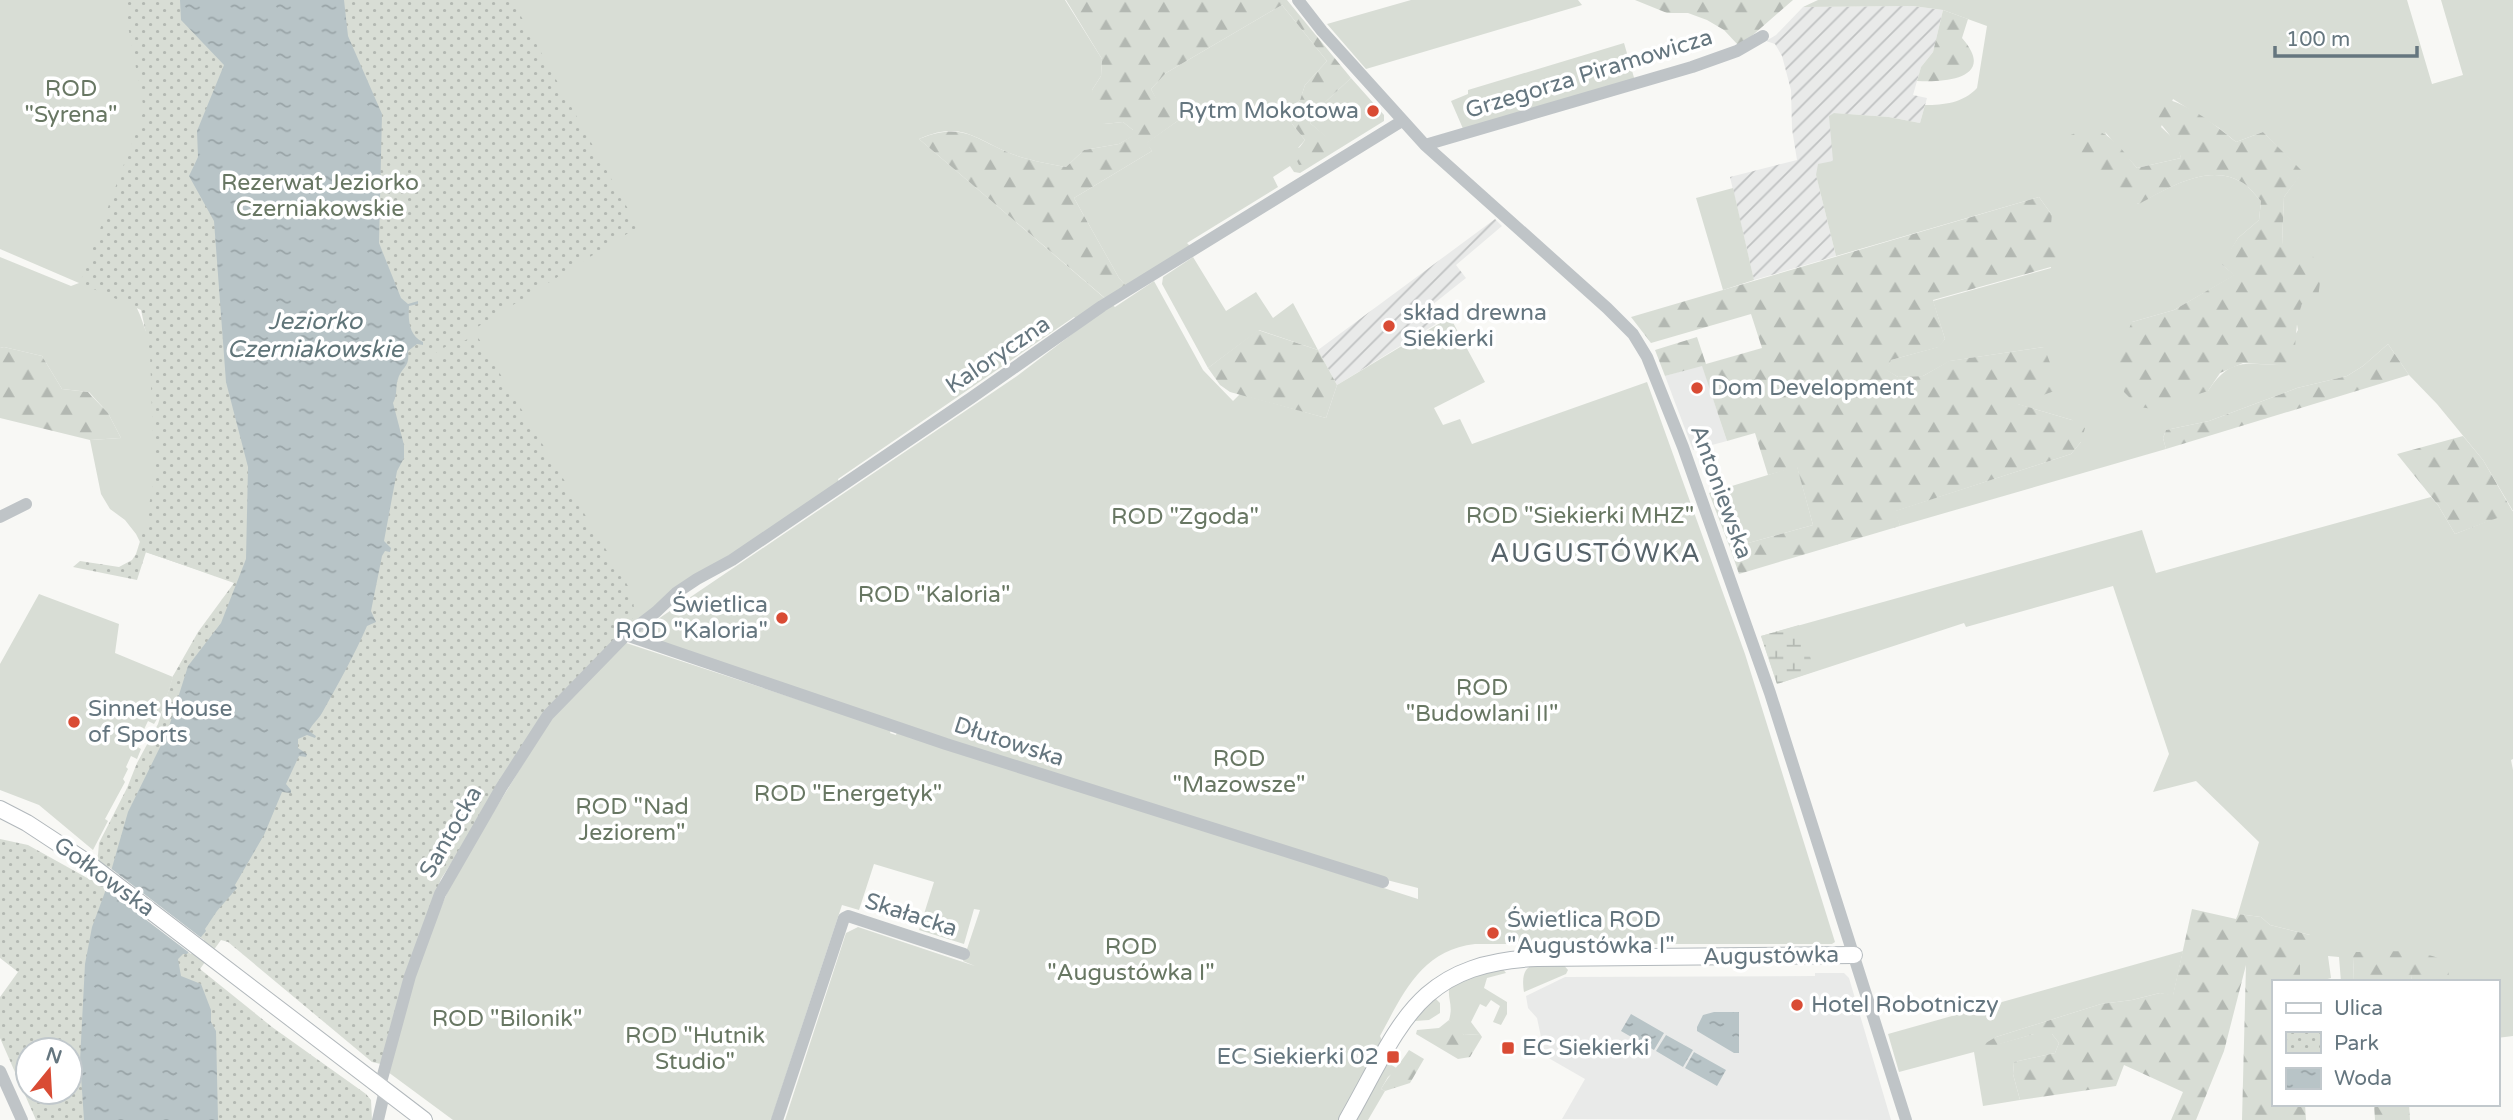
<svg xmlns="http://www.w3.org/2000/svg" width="2513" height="1120" font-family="'Varela Round',sans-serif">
<defs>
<pattern id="industrial-furrows" width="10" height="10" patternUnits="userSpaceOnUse" patternTransform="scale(1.75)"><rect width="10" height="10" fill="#e9eae9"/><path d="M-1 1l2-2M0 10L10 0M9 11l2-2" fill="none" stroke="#c0c2c2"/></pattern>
<pattern id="forest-firs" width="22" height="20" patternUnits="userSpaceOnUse" patternTransform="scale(1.75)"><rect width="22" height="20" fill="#d8ddd5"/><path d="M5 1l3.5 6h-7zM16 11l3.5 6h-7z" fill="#b3b8b2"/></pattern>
<pattern id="wetland-marsh" width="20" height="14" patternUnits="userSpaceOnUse" patternTransform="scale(1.75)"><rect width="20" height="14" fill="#d8ddd5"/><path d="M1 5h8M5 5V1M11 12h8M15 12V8" fill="none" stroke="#b3b8b2"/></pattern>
<pattern id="park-dots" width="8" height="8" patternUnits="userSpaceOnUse" patternTransform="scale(1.75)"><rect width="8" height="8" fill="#d8ddd5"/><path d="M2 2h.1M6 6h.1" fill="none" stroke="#b3b8b2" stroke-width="1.8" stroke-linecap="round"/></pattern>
<pattern id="water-ripples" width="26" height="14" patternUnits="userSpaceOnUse" patternTransform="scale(1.75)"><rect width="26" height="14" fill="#b8c4c7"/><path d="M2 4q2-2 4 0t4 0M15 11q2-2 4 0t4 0" fill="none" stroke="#99a4a7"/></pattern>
</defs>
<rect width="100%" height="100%" fill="#f8f8f5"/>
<path fill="#e9eae9" d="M1702,365L1727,441L1693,450L1665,376Z
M1815,973H1844L1849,978L1891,1120L1562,1119L1585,1079L1545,1056L1537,1018L1528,1008L1526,996L1565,977L1815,976Z"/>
<path fill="url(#industrial-furrows)" d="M1913,6L1943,10L1933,52L1921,67L1913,95L1927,98L1920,123L1889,117L1834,113L1833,161L1816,175L1836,256L1754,280L1730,177L1797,160L1792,129L1791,90L1782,56L1775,44L1766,41L1776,35L1803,7Z
M1495,219L1502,226L1456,265L1466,278L1427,309L1436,324L1337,385L1318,350Z"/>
<path fill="#d8ddd5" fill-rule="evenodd" d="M0,0H180L102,288L131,295L140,315L237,583L145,552L136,534L125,520L110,509L101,494L90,440L121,438L108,413L89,392L62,389L42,356L4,347L0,348V257L71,286L79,283L0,249Z
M374,0H1065L1102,59L1101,76L1092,90L1104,124L1123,122L1133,130V136L1119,144L1084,150L1066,167C1049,164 1028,160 1012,154C974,139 962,120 919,139L1115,307L1154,281L1203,370L1233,401L1240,394L1326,418L1337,385L1450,317L1485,382L1434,408L1443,425L1460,419L1472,444L1647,382L1745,654L1835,942L1832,944H1475C1421,950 1403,994 1380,1036L1383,1043L1338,1120H785L846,933L858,927L975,966L963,961L980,910L974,909L964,944L919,930L934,882L874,864L859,910L842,905L771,1120H453L388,1072C404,1005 428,929 459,868L552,717L623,642L891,730L890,733L896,735L897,732L1418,899V888L1379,878L1018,763L633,636L1017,376L1084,325L1074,317L838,479L839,483L645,618L632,623L624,633L363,683Z
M1411,0H1578L1582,5L1366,69L1327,24Z
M1818,0H2407L2432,84L2463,75L2441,0H2513V511L2483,460L2437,404L2409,375L2388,344L2363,366L2347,376L2297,388L2209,421L2166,430L2163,438L2166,449L1900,526L1895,511L2071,454L2081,442L2072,420L2017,404L2044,347L1950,361L1923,376L1898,377L1886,370L1891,360L1938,347L1945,339L1933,301L2051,268L2048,234L2052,215L2039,197L1836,256L1816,175L1818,164L1833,161L1829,116L1834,113L1889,117L1920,123L1925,105C1944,105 1963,103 1977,88L1987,26L1943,10L1913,6L1803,7ZM2173,99L2219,128L2236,142L2263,132L2302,172L2284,197L2282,245L2293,248L2302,304L2296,319L2298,330L2277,365C2243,363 2229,359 2208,391L2132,322L2174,310L2235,275L2222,265L2238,238L2259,220L2261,201C2256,196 2251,189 2246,185C2211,160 2169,188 2138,204L2105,132L2137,168L2181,158L2177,142L2161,127Z
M1282,5L1327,61L1305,85L1300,100L1291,109L1292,124L1305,140L1298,148L1327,138L1310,123L1321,106L1351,78L1384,115V121L1300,173L1294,172L1290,166L1273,177L1278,187L1187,243L1190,246L1127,287L1119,278L1074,198L1152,151L1146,143L1179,120L1156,99L1151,89L1166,73Z
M1624,43L1635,81L1464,131L1451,101L1468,94V90Z
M1733,188L1754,280L1723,290L1696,198Z
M1193,257L1226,311L1256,292L1273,318L1293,303L1318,350L1259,330L1208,368L1162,284L1163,277Z
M1797,466L1813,525L1730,548L1709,493Z
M2431,497L2438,505L2455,534L2513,511V759L2511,760L2513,770V1036L2497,1038V982H2411L2414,953L2357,952L2353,957L2354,982H2341L2339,957L2328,956L2331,978L2317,982H2300V965L2310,935L2270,925L2261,917L2238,914L2259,842L2196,781L2153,792L2169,754L2113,586L1966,627L1964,623L1777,684L1761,636L2142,530L2156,573Z
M39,594L119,624L115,653L173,677L163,709L154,724L148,721L136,746L141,749L137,759L131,756L126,767L128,769L123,779L125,782L105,819L108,821L93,850L39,805L0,790V664Z
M2183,951L2173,996L2160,993L2132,1000L2101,1004L1996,1037L1984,1048L2034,1034H2052L2059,1043L2055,1053L2014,1062L2013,1074L2020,1100L1983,1106L1974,1052L1899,1072L1888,1034Z
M1562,963L1568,970L1566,974L1524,992C1519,960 1536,964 1562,963Z
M1502,968L1506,973L1487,978L1484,988L1507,1002V1014L1501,1025L1493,1022L1500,1006L1491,1000L1486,1007L1480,1004L1471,1022L1480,1034L1464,1035L1449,1020C1454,1004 1446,997 1450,985Z
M1434,997L1440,1003V1013L1429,1020L1415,1021V1016Z
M1390,1064L1398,1069L1388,1077L1381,1089L1385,1091L1368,1120H1355L1387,1065Z"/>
<path fill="url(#forest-firs)" d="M1066,0H1287L1351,78L1321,106L1310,123L1328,138L1330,150L1314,163L1299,165L1294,155L1305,140L1292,124L1291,109L1300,100L1305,85L1327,61L1282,5L1166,73L1151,89L1156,98L1170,93L1176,96L1179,120L1147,143L1152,151L1074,198L1119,278L1127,287L1106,299L919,139C963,121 974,139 1012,154C1028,160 1049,164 1066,167L1084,150L1119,144L1132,136L1133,130L1123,122L1104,124L1098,121L1093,106L1092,90L1101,76L1102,59Z
M1635,0H1793L1746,41L1738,45L1724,30L1707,20L1688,13H1667Z
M1943,10L1968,19L1962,38C1997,78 1946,83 1917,81L1921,67L1933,52Z
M2156,97C2186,101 2213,123 2236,142L2263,132L2303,172L2284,197L2282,244L2311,252L2321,274L2318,298L2302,304C2295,322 2296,343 2294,362L2277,365L2243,363L2220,373L2208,391L2153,409L2139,407L2124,392L2119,366L2122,344L2132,322L2174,310L2234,275L2221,264L2238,238L2259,220L2261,201C2256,196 2251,189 2246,185C2211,160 2169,188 2139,204L2093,181L2062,139C2102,118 2113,139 2137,168L2181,158C2176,138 2161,126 2150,110Z
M2039,197L2052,215L2049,243L2067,242L2074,251L2072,261L1933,300L1945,339L1939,347L1891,360L1887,370L1898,377L1923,376L1949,361L2044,347L2060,389L2018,404L2072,420L2085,428L2081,442L2071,454L1896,511L1900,526L1739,574L1730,548L1813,525L1797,467L1768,475L1755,433L1727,441L1702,366L1665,376L1655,350L1697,337L1706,364L1762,348L1751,314L1651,343L1631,317Z
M1258,330L1318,350L1337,385L1326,418L1230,392L1220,385L1208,368Z
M2388,344L2409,375L2166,449L2163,438L2166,430L2209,421L2297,388L2347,376L2363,366Z
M4,347L42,356L62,389L88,392L108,413L121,438L90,440L0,418V348Z
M2463,436L2483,460L2513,512L2455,534L2438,505L2397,454Z
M2192,909L2236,919L2238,914L2261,917L2270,925L2310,935V953L2300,965V982H2273V1104H2305L2306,1120H2242L2246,965L2224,1051L2196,1120H2171L2183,1092L2124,1065L2116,1086L2020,1100L2013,1074L2014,1062L2055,1053L2059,1043L2052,1034H2034L1983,1049L1984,1044L1996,1037L2101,1004L2132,1000L2160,993L2173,995Z
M2356,952C2384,952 2421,947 2446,962L2450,980L2412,975L2411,982H2354L2353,957Z
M1449,1020L1459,1027L1464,1035L1480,1034L1482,1037L1470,1057L1458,1059L1416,1034L1417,1030L1439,1028Z
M1409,1050L1424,1059L1410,1083L1385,1091L1381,1089C1389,1075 1400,1064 1409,1050Z
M2374,1104H2409L2410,1120H2375Z"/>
<path fill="url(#wetland-marsh)" d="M1799,625L1815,671L1777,684L1761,636Z"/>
<path fill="url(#park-dots)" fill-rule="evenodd" d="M123,0H512L638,227L434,354L435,358L476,334L628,586C636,605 637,616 624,633L549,711L441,879L407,971L385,1065L372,1062L228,942L221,940L200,969L272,1027L366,1094L371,1100L372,1120H36L0,1038V997L18,972L0,958V839L28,845L89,879L98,855L99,843L127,788L137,763L158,724L173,676L198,632L234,583L146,552L137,580L73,567L80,561L119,567L132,560L136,554L147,519L154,475L150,352L141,310L80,283L144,110ZM28,1050H70V1092H28Z"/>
<path fill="url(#water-ripples)" d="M180,0H344L348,36L382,114L379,243L401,298L408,304L418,301V304L409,306C408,320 409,336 423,342V345L417,344L408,351C410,368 402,366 398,379C395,387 398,394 393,403L404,445V458L397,471L384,541L391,548L390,552L385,551L382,556L371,611L376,622L367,626C354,656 338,684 322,713C318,720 312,724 309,731L316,736L315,738L307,735L298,739V748L307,754L306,757L299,756L286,784L291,790V793L282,792L264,835L235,885L237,888L217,911L205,929L206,931L187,954H183L178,959L181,976L201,984L211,1010V1022L216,1031L218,1120H84L80,1061L85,964L92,927L105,892L128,812L167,733L188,666L221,623L246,559L248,467L226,382L214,221L189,176L198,157L197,131L224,65L181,20Z
M1714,1012H1739V1053H1734L1697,1031V1027L1703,1015Z
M1631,1014L1664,1033L1654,1050L1621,1031Z
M1666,1035L1693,1050L1683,1067L1656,1051Z
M1694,1052L1726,1070L1717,1086L1685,1068Z"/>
<path fill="#f8f8f5" d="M109,867L204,940L191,954L103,887Z"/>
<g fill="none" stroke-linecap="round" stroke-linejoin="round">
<g stroke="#b2b8bc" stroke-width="18">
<path id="secondary" d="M0,809L27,823L88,863L424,1120
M1347,1120C1400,1027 1415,963 1537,958L1854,955"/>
</g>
<path stroke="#bfc4c7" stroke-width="12" d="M1298,0L1322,31L1425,145L1607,308L1633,334L1647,357L1683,447L1770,693L1906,1120
M1425,145L1692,67L1737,51L1763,36
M0,517L26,504
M626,635L946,744L1383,882
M0,1071L22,1120
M380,1086L410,976L440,894L501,788L548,715L626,635L656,612L676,593L697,579L732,560L971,398L1102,306L1402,121
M378,1120L385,1090
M777,1120L844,918L848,916L964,954"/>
<use href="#secondary" stroke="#fff" stroke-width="16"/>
</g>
<g fill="#d94b34" stroke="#fff" stroke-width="2.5">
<circle cx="1373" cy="111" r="7"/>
<circle cx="1389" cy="326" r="7"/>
<circle cx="1697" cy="388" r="7"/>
<circle cx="782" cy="618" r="7"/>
<circle cx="74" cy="722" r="7"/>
<circle cx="1493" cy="933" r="7"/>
<circle cx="1797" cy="1005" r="7"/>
<rect x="1501" y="1041" width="14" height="14" rx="3.5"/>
<rect x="1386" y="1050" width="14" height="14" rx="3.5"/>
</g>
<g text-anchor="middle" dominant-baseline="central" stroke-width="7" stroke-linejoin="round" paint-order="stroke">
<g font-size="23" fill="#65767f" stroke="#fff">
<text transform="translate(1589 74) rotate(-17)">Grzegorza Piramowicza</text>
<text transform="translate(998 355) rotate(-34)">Kaloryczna</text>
<text transform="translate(1721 492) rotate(70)">Antoniewska</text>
<text transform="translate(1009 742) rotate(18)">Dłutowska</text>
<text transform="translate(451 832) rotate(-60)">Santocka</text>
<text transform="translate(104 877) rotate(36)">Gołkowska</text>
<text transform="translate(911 915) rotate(18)">Skałacka</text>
<text transform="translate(1771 956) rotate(-1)">Augustówka</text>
</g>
<g font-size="23" fill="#687763" stroke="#fff">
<text x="71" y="89">ROD<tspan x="71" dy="26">"Syrena"</tspan></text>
<text x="320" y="183">Rezerwat Jeziorko<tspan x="320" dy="26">Czerniakowskie</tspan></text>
<text x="1580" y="516">ROD "Siekierki MHZ"</text>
<text x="1185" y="517">ROD "Zgoda"</text>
<text x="934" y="595">ROD "Kaloria"</text>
<text x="1482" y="688">ROD<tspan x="1482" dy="26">"Budowlani II"</tspan></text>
<text x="1239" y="759">ROD<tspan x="1239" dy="26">"Mazowsze"</tspan></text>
<text x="848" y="794">ROD "Energetyk"</text>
<text x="632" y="807">ROD "Nad<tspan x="632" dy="26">Jeziorem"</tspan></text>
<text x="1131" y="947">ROD<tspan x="1131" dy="26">"Augustówka I"</tspan></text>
<text x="507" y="1019">ROD "Bilonik"</text>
<text x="695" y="1036">ROD "Hutnik<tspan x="695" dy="26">Studio"</tspan></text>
</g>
<g font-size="23" fill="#65767f" stroke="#fff" text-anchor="start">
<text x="1359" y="111" text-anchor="end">Rytm Mokotowa</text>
<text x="1403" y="313">skład drewna<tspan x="1403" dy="26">Siekierki</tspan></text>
<text x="1711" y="388">Dom Development</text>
<text x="768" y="605" text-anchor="end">Świetlica<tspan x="768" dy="26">ROD "Kaloria"</tspan></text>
<text x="88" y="709">Sinnet House<tspan x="88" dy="26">of Sports</tspan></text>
<text x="1507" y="920">Świetlica ROD<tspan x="1507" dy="26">"Augustówka I"</tspan></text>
<text x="1811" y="1005">Hotel Robotniczy</text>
<text x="1522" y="1048">EC Siekierki</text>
<text x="1379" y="1057" text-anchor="end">EC Siekierki 02</text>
</g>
<g font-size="24" font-style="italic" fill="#607579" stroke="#fff">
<text x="315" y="321">Jeziorko<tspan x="315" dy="28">Czerniakowskie</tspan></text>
</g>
<g font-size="26" letter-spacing="2" fill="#56636a" stroke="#fff">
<text x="1596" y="553">AUGUSTÓWKA</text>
</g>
</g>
<rect x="2272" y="980" width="228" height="126" fill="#ffffff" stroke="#c1c8cc" stroke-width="2"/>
<rect x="2286" y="1003" width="35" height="10" fill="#ffffff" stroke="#c1c8cc" stroke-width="2"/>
<text x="2334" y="1015" font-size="21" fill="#65767f">Ulica</text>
<rect x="2286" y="1032" width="35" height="21" fill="url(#park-dots)" stroke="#c1c8cc" stroke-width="2"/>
<text x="2334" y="1050" font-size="21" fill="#65767f">Park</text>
<rect x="2286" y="1068" width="35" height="21" fill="url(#water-ripples)" stroke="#c1c8cc" stroke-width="2"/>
<text x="2334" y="1085" font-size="21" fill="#65767f">Woda</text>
<g transform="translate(49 1071) rotate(18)"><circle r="33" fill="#ffffff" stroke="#c1c8cc" stroke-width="2"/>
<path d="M0-5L12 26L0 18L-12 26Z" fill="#d94b34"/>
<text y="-10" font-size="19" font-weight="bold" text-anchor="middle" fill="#65767f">N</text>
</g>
<path d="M2275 46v10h142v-10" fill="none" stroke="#65767f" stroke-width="3.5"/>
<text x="2286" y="46" font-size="21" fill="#65767f" stroke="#ffffff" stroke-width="5" paint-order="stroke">100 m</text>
</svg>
